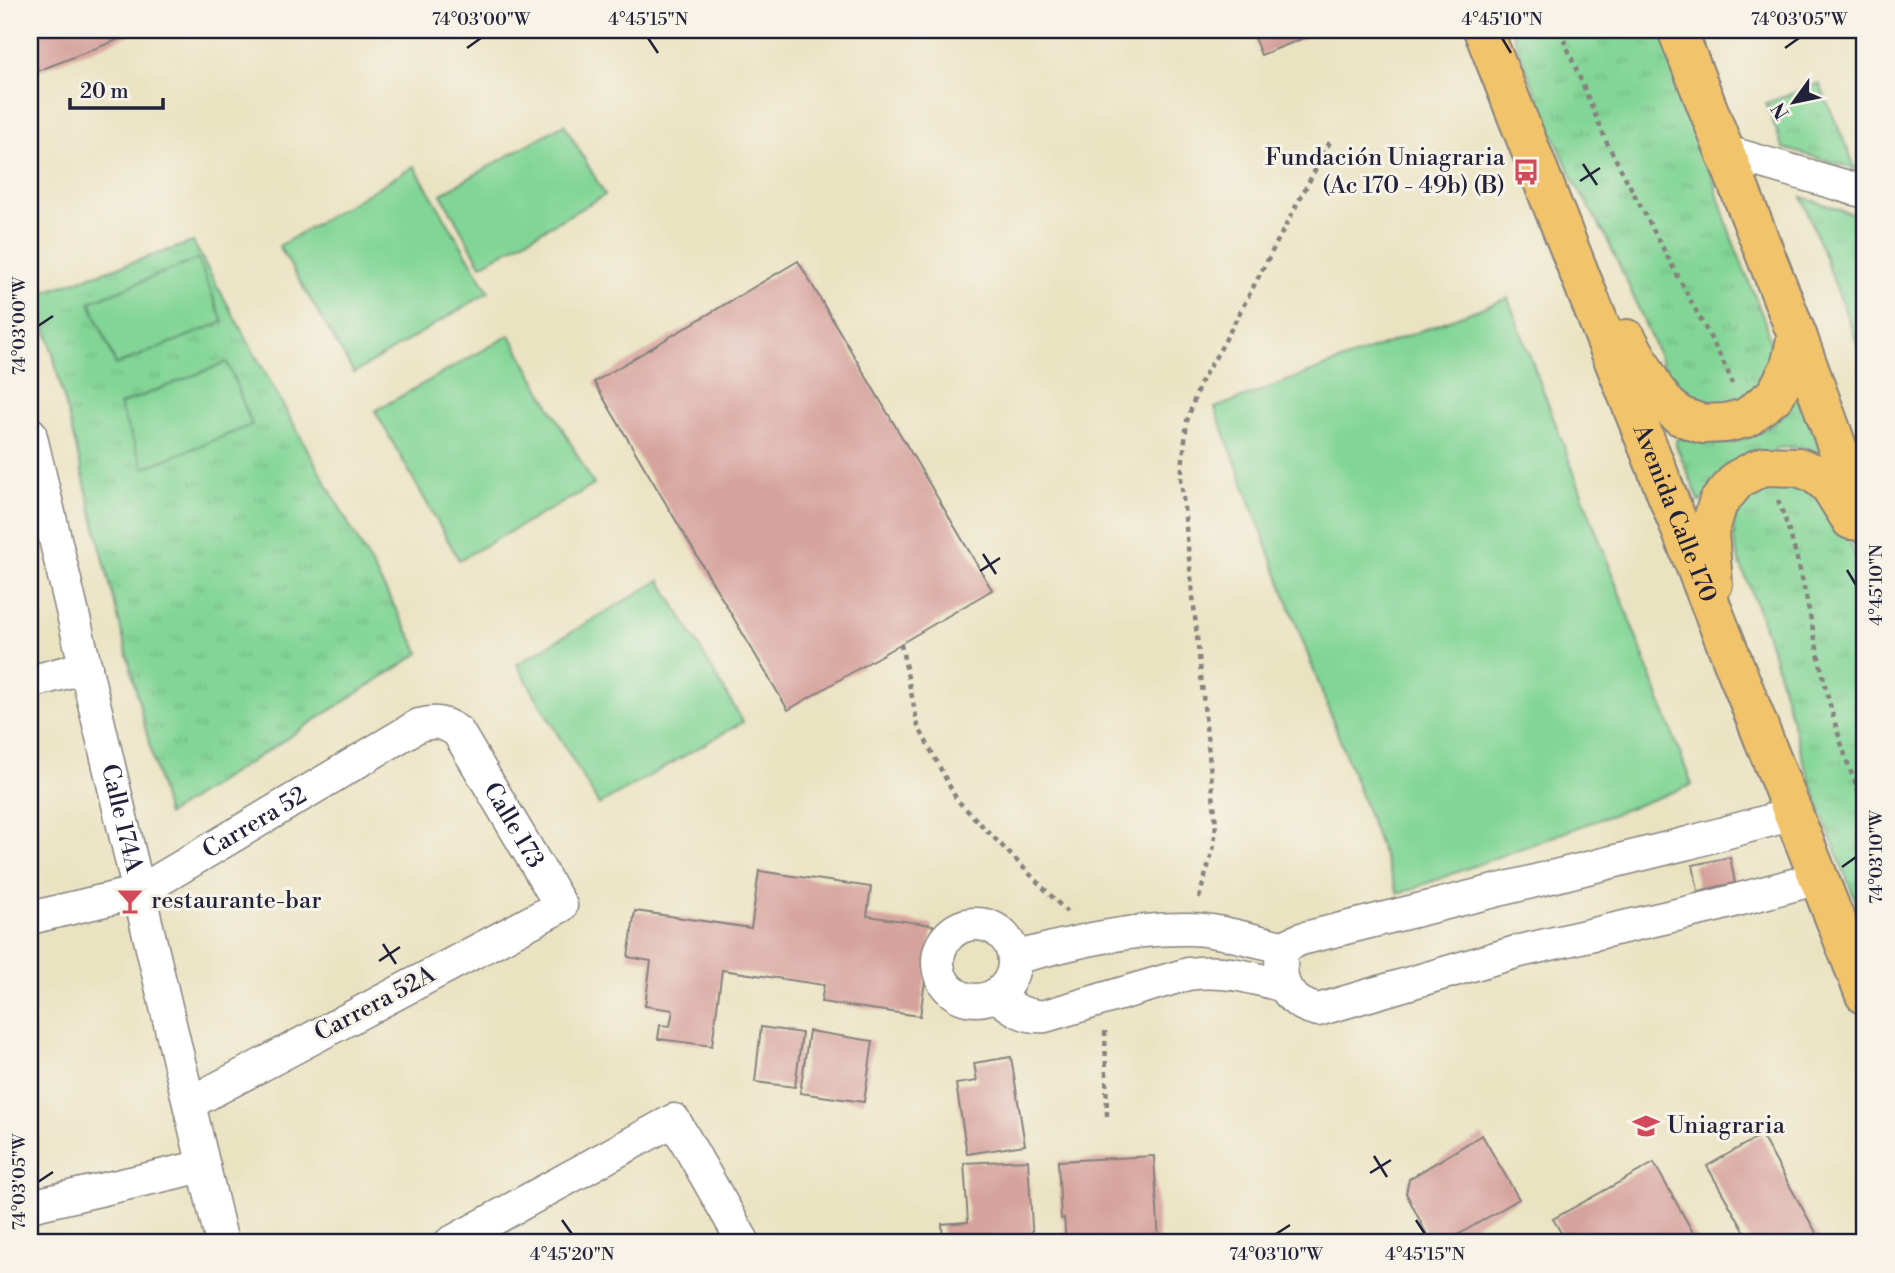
<svg xmlns="http://www.w3.org/2000/svg" width="1895" height="1273" font-family="'Libre Bodoni',serif">
<defs>
<pattern id="grass-tufts" width="24" height="20" patternUnits="userSpaceOnUse" patternTransform="scale(1.75)"><rect width="24" height="20" fill="#82d596"/><path d="M3 7l-1-3M5 7V3M7 7l1-3M15 17l-1-3M17 17v-4M19 17l1-3" fill="none" stroke="#70b782"/></pattern>
</defs>
<rect width="100%" height="100%" fill="#f7f3e8"/>
<filter id="ink" filterUnits="userSpaceOnUse"><feTurbulence type="fractalNoise" baseFrequency=".0143" numOctaves="2"/><feDisplacementMap in="SourceGraphic" scale="14" xChannelSelector="R" yChannelSelector="G"/><feConvolveMatrix kernelMatrix="1 2 1 2 8 2 1 2 1" color-interpolation-filters="sRGB"/></filter>
<filter id="wash" filterUnits="userSpaceOnUse"><feTurbulence type="fractalNoise" baseFrequency=".00686" numOctaves="4" result="noise"/><feDisplacementMap in="SourceGraphic" scale="28" xChannelSelector="R" yChannelSelector="G"/><feGaussianBlur stdDeviation="1.57" result="paint"/><feColorMatrix in="noise" values="0 0 0 0 0 0 0 0 0 0 0 0 0 0 0 0 0 1.4 0 .05"/><feComposite in="paint" operator="in"/></filter>
<g filter="url(#wash)">
<rect width="100%" height="100%" fill="#eae3c2"/>
<path fill="url(#grass-tufts)" stroke="#527c68" stroke-width="2" d="M1511,30H1666L1700,133L1719,199L1732,239L1765,322L1773,353L1768,378L1728,409L1691,403L1669,380L1628,284L1606,237L1575,183L1549,126Z
M1819,83L1856,169L1783,148L1766,103Z
M1802,197L1865,218V364Z
M193,242L420,653L167,815L38,294Z
M1802,392L1821,454L1813,450L1798,447L1777,448L1700,502L1676,445V440L1679,438C1688,438 1697,438 1706,440C1711,440 1717,443 1722,443C1742,444 1767,429 1781,417C1790,409 1793,398 1802,392Z
M1791,481L1810,485L1846,529L1865,587V924L1830,836L1803,760L1775,660L1757,606L1739,561L1734,542V525L1738,510L1747,497L1760,486Z"/>
<path fill="#82d596" stroke="#527c68" stroke-width="2" d="M564,124L605,195L481,265L441,194Z
M414,166L489,292L354,373L279,246Z
M198,259L223,322L116,365L90,302Z
M1508,298L1692,785L1398,894L1215,408Z
M510,335L594,485L459,560L375,411Z
M227,362L252,425L144,468L119,405Z
M660,580L743,722L599,805L517,664Z"/>
<g id="blocks">
<path fill="#d6a29c" d="M30,30H128L130,35L30,74Z
M1251,30H1324L1261,55Z
M798,261L992,590L788,710L594,382Z
M1730,857L1735,883L1698,891L1693,865Z
M759,871L871,887L867,916L933,925L920,1016L821,1002L824,985L722,970L712,1046L658,1039L660,1025L670,1026L673,1010L645,1006L651,961L628,957L635,911L751,928Z
M761,1027L802,1033L795,1087L755,1082Z
M809,1031L873,1041L864,1102L800,1093Z
M1011,1057L1025,1145L967,1154L956,1084L977,1081L974,1063Z
M1482,1135L1519,1199L1444,1243L1428,1237L1406,1193L1409,1179Z
M1761,1135L1822,1243H1751L1707,1166Z
M1154,1156L1159,1243H1066L1064,1218L1061,1219L1058,1161Z
M1028,1160L1033,1243H943L942,1224L968,1222L964,1163Z
M1654,1163L1699,1243H1567L1553,1219Z"/>
</g>
</g>
<g filter="url(#ink)">
<use href="#blocks" fill-opacity="0" stroke="#86827e" stroke-width="2"/>
<g fill="none" stroke-linecap="round" stroke-linejoin="round">
<g stroke="#86827e" stroke-width="35">
<g id="minor">
<path d="M1724,151L1865,192"/>
<path id="s1" d="M30,433L222,1243"/>
<path d="M30,682L86,667"/>
<path d="M1793,814L1688,843L1301,939L1283,947C1277,979 1284,1002 1318,1010L1516,952L1711,907L1819,878"/>
<path id="s2" d="M30,918L139,892L419,725C435,721 444,722 458,732L561,906L190,1103"/>
<circle cx="976" cy="962" r="38"/>
<path d="M1014,958C1071,943 1129,928 1188,929C1217,929 1254,941 1283,947"/>
<path d="M995,995C1011,1007 1024,1018 1045,1016L1188,974C1224,969 1250,977 1284,986"/>
<path d="M30,1206L204,1166"/>
<path d="M450,1243L674,1120L744,1243"/>
</g>
</g>
<g stroke="#86827e" stroke-width="42">
<g id="major">
<path id="s3" d="M1483,30L1865,995"/>
<path d="M1677,30L1797,335L1865,524"/>
<path d="M1627,339L1655,390L1668,406L1680,416L1702,424L1725,423L1746,418L1775,395L1790,367L1797,335"/>
<path d="M1713,584L1709,532L1718,503L1738,479L1757,469L1765,466L1798,467L1814,473L1829,485L1851,520"/>
</g>
</g>
<path stroke="#86827e" stroke-width="4.5" stroke-dasharray="5 5" stroke-linecap="butt" d="M1560,30L1606,141L1727,369L1732,384
M1778,500C1801,558 1809,615 1823,676C1833,721 1847,765 1865,808
M901,644L918,726L957,800L1067,912
M1199,898L1214,846L1216,824L1181,478L1187,421L1200,383L1221,348L1332,138
M1105,1031L1107,1118"/>
<use href="#minor" stroke="#fff" stroke-width="32"/>
<use href="#major" stroke="#f1c36a" stroke-width="38"/>
</g>
</g>
<path fill="none" stroke="#22223b" stroke-width="2.5" d="M648,38L658,53M1502,38L1511,53M467,48L481,38M1785,48L1799,38M1583,164L1597,185M1580,181L1600,168M38,326L53,316M983,554L996,574M1847,570L1856,585M980,571L1000,558M1842,867L1856,857M383,944L396,964M379,961L400,947M1374,1156L1387,1177M1370,1173L1391,1160M38,1182L53,1172M562,1220L572,1234M1416,1220L1425,1234M1276,1234L1290,1225"/>
<defs>
<g id="bus-bare" transform="scale(2.1)"><path d="M-5-6H5V4H4V6H2V4H-2V6H-4V4H-5ZM-3.5-4V0h7V-4ZM-3.5 1.2v1.5H-2V1.2ZM2 1.2v1.5H3.5V1.2Z" fill="#d1495b" stroke="#f7f3e8" stroke-width="2.5" paint-order="stroke"/></g>
<g id="bar-bare" transform="scale(2.1)"><path d="M-6-5H6L.8 .8V4.5H3.5V6h-7V4.5H-.8V.8Z" fill="#d1495b" stroke="#f7f3e8" stroke-width="2.5" paint-order="stroke"/></g>
<g id="university-bare" transform="scale(2.1)"><path d="M0-5L7-2L0 1L-7-2ZM-4 1L0 2.5L4 1V4Q0 6-4 4Z" fill="#d1495b" stroke="#f7f3e8" stroke-width="2.5" paint-order="stroke"/></g>
</defs>
<g fill-rule="evenodd">
<use href="#bus-bare" x="1526" y="172"/>
<use href="#bar-bare" x="130" y="901"/>
<use href="#university-bare" x="1646" y="1126"/>
</g>
<g text-anchor="middle" dominant-baseline="central" stroke-width="6" stroke-linejoin="round" paint-order="stroke">
<g font-size="24" fill="#22223b" stroke="#f7f3e8" text-anchor="start">
<text x="1505" y="158" text-anchor="end">Fundación Uniagraria<tspan x="1505" dy="28">(Ac 170 - 49b) (B)</tspan></text>
<text x="151" y="901">restaurante-bar</text>
<text x="1667" y="1126">Uniagraria</text>
</g>
<g font-size="24" fill="#22223b" stroke="#f7f3e8">
<text stroke="none"><textPath href="#s3" startOffset="520">Avenida Calle 170</textPath></text>
<text stroke="none"><textPath href="#s1" startOffset="396">Calle 174A</textPath></text>
<text stroke="none"><textPath href="#s2" startOffset="247">Carrera 52</textPath></text>
<text stroke="none"><textPath href="#s2" startOffset="588">Calle 173</textPath></text>
<text transform="translate(375 1004) rotate(-28)">Carrera 52A</text>
</g>
</g>
<rect width="1895" height="1273" fill="none" stroke="#f7f3e8" stroke-width="77"/>
<g transform="translate(1794 102) rotate(237)" stroke="#f7f3e8" stroke-width="5" paint-order="stroke">
<path d="M0-5L12 26L0 18L-12 26Z" fill="#22223b"/>
<text y="-10" font-size="19" font-weight="bold" text-anchor="middle" fill="#22223b">N</text>
</g>
<path d="M70 98v10h93v-10" fill="none" stroke="#22223b" stroke-width="3.5"/>
<text x="80" y="98" font-size="21" fill="#22223b" stroke="#f7f3e8" stroke-width="5" paint-order="stroke">20 m</text>
<rect x="38" y="38" width="1818" height="1196" fill="none" stroke="#22223b" stroke-width="2.5"/>
<g font-size="18" text-anchor="middle" fill="#22223b">
<text x="481" y="25">74°03'00"W</text>
<text x="648" y="25">4°45'15"N</text>
<text x="1502" y="25">4°45'10"N</text>
<text x="1799" y="25">74°03'05"W</text>
<text transform="translate(19 326) rotate(-90)" y="6">74°03'00"W</text>
<text transform="translate(1876 585) rotate(-90)" y="6">4°45'10"N</text>
<text transform="translate(1876 857) rotate(-90)" y="6">74°03'10"W</text>
<text transform="translate(19 1182) rotate(-90)" y="6">74°03'05"W</text>
<text x="572" y="1260">4°45'20"N</text>
<text x="1276" y="1260">74°03'10"W</text>
<text x="1425" y="1260">4°45'15"N</text>
</g>
</svg>
